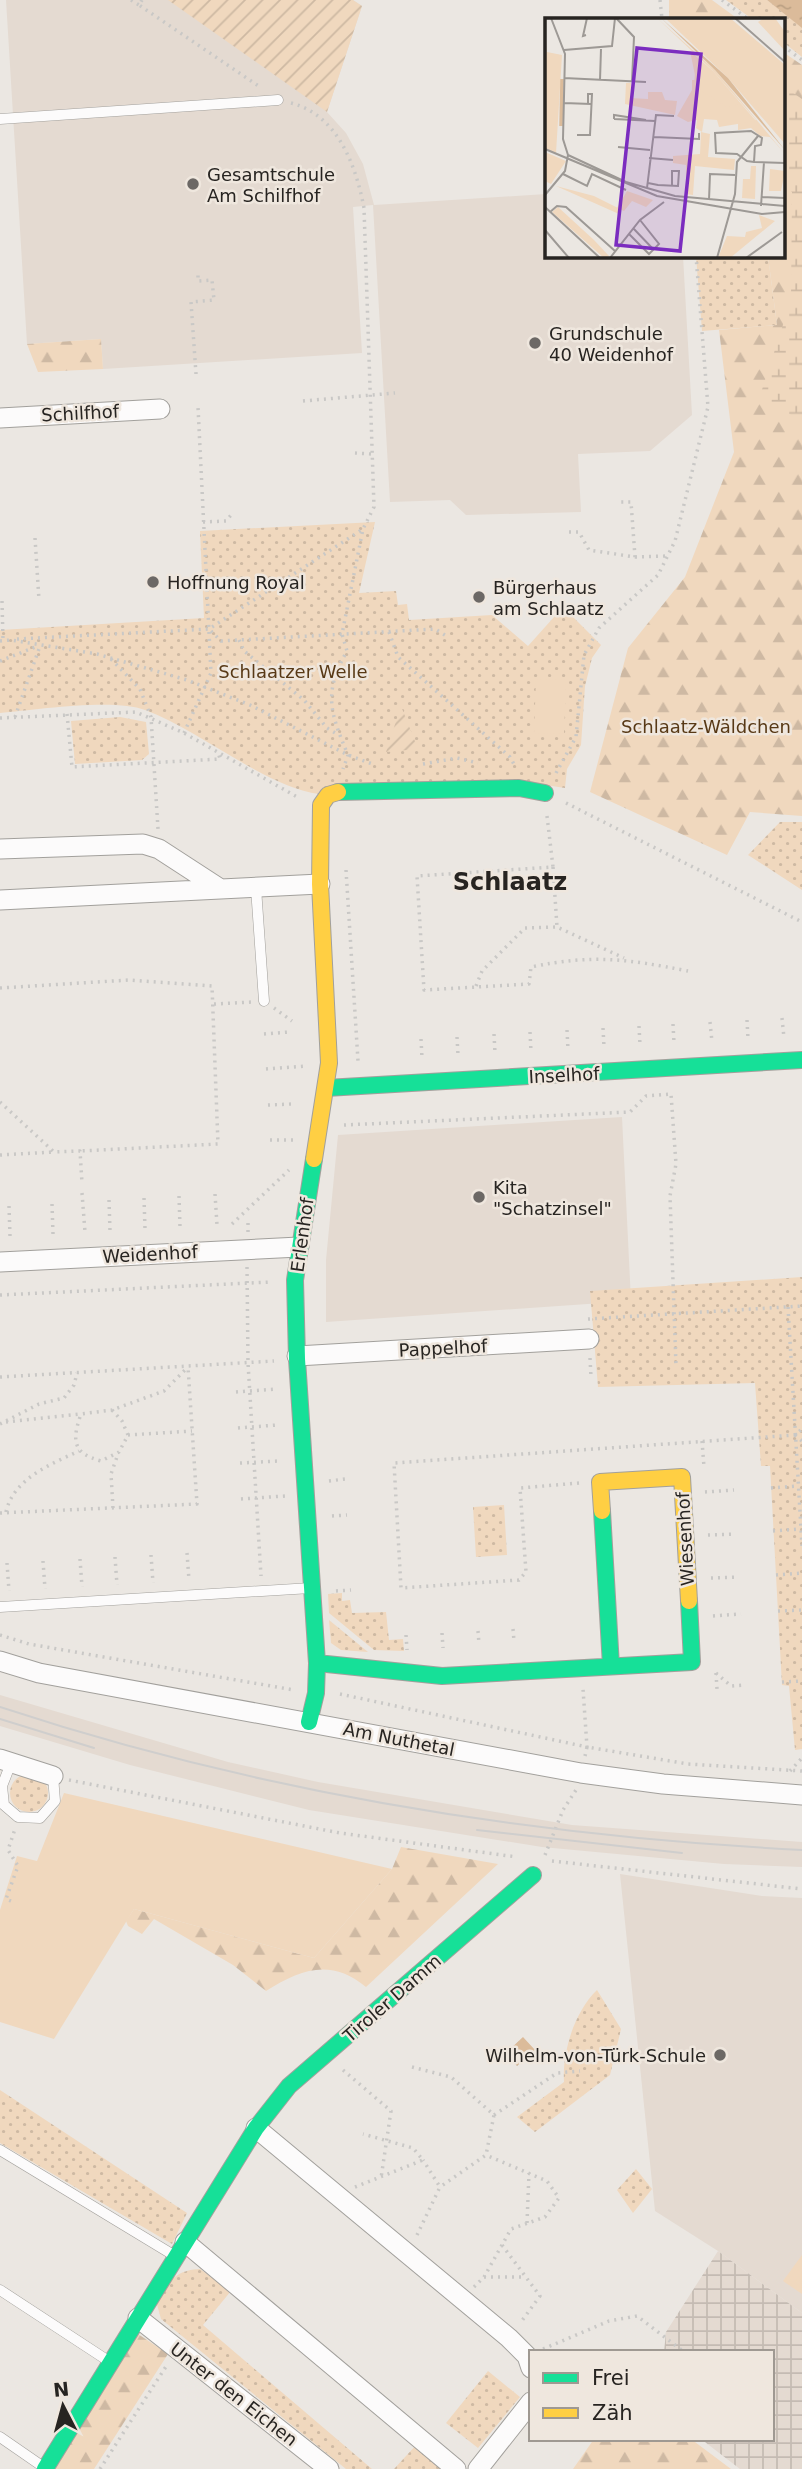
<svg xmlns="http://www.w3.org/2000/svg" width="802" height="2469" font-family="'DejaVu Sans',sans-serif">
<defs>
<pattern id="industrial-grid" width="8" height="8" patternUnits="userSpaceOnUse" patternTransform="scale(1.75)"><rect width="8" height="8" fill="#e4dad1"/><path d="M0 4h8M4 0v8" fill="none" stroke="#c4bbb3"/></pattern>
<pattern id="grass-dots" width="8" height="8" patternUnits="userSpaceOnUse" patternTransform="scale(1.75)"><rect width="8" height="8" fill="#f0d8be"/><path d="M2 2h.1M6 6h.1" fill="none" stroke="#ceb9a3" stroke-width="1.8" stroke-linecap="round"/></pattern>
<pattern id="forest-firs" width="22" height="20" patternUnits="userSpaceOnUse" patternTransform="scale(1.75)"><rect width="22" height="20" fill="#f0d8be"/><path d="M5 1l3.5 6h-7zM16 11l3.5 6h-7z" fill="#ceb9a3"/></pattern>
<pattern id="wetland-marsh" width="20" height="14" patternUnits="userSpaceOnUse" patternTransform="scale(1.75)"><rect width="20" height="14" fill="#f0d8be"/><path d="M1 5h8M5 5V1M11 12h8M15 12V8" fill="none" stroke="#ceb9a3"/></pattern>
<pattern id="garden-furrows" width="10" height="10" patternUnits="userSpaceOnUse" patternTransform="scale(1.75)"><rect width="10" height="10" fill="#f0d8be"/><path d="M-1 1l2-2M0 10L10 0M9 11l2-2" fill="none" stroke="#ceb9a3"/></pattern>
<pattern id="water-ripples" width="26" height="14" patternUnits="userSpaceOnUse" patternTransform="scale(1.75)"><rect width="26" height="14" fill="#dbbb9a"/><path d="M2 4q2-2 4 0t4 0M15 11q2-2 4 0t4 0" fill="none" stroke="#bca184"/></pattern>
</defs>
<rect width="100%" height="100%" fill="#ebe7e2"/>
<path fill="#e4dad1" d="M6,0H353L362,6L327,112L346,133L363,164L374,205L546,194V256H683L692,415L650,451L578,454L581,512L466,515L450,500L390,502L373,205L353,207L362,353L103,369L101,339L27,344Z
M622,1117L631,1301L326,1322V1260L338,1135Z
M0,1695L228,1762L318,1782L572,1825L802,1842V1867L724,1864L542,1847L309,1810L130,1765L0,1726Z
M620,1874L762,1896L802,1898V2313L718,2251L655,2211Z"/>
<path fill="url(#industrial-grid)" d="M718,2251L802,2313V2469H740L701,2439H772V2352H664L666,2332Z"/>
<path fill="url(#grass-dots)" d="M726,0H767L802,27V57L783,42V19H752Z
M696,256H768L777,325L702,331Z
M375,522L359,593L396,591L398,605L407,604L409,620L492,615L528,646L563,607L601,645L592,658L585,686L581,745L567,769L565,788L519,781L319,794C265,787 200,730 145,710C114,698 35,710 0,713V630L204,618L200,531Z
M120,717L146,722L149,754L142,760L75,764L71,721Z
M780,822H802V890L748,855Z
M802,1277V1749L795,1750L789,1686L782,1685L770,1466H761L755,1383L598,1387L590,1291Z
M504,1505L507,1555L476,1557L473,1507Z
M342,1593V1601L350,1600L352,1613L386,1612L389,1640L403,1639L404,1651L374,1650L329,1613L328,1594Z
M329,1620L368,1652L341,1650L331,1643Z
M10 1793a19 19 0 1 1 38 0a19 19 0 1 1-38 0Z
M597,1990L621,2029L610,2075L535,2132L517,2117L564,2082C562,2051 575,2011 597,1990Z
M0,2090L187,2213L172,2244L0,2143Z
M636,2169L652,2189L633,2213L617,2190Z
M200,2269L231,2291L203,2325L372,2469H346L161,2319L156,2301C169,2282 175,2270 200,2269Z
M488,2371L520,2397L478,2448L446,2423Z
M418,2443L434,2457L441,2469H394Z"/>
<path fill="url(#forest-firs)" d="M669,0H712L738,19H669Z
M783,52L802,65V816L750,812L727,855L590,792L628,648L685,577L734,452L719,330L777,325L768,256H783Z
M101,339L103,369L38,372L27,344Z
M401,1847L498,1864L366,1987C331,1958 301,1969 266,1991L233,1965L154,1919L142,1934L128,1926L126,1921L134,1909L314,1958L392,1869Z
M138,2334L168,2354L94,2469H55Z
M594,2439H691L731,2469H573Z"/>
<path fill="url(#wetland-marsh)" d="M783,86L802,99V419L758,402L791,300L792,192L783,185Z"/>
<path fill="url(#garden-furrows)" d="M168,0H353L362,6L327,112Z
M401,706L418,749L386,752Z"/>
<path fill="#f0d8be" d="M536,679L566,680L564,734L534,733Z
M64,1793L392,1869L314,1958L134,1909L54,2039L0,2022V1910L17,1856L37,1861Z
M802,2255V2294L783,2281Z"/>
<path fill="url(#water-ripples)" d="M767,0H802V28Z
M523,2037L535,2050L517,2066L506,2053Z"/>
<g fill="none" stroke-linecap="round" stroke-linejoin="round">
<g stroke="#a2a09c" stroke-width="11">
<path id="lane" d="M0,119L278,100
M256,888L264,1001
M0,1607L311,1588
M11,1763L2,1786L4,1805L18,1817L40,1818L55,1801L53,1776
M0,2150L175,2256
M0,2290L110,2362
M0,2437L42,2466"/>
</g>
<g stroke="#a2a09c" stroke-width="21">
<path id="street" d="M0,418L160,409
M0,849L143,844L159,849L219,888
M0,900L320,884
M0,1262L299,1247
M297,1356L589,1339
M0,1661L39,1673L581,1773L663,1784L802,1795
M0,1759L53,1776
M256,2128L509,2338L527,2356L531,2368
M185,2242L456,2469
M138,2318L329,2469
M478,2469L531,2402"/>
</g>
<g stroke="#a2a09c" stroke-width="18">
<path id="fast" d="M338,792L519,788L545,793
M326,1088L802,1060
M602,1511L611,1666
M317,1663L442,1676L692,1662L689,1601
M309,1722L316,1693L317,1663L297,1359L295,1280L314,1159
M45,2469L256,2128L289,2086L533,1875"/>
</g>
<g stroke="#a2a09c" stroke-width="18">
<path id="slow" d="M314,1159L329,1063L320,884L321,805L328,795L338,792
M602,1511L600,1482L682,1477L689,1601"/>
</g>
<path stroke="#c9c8c6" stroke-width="3.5" stroke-dasharray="2 5" stroke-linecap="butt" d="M131,0L139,5
M142,0L139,5L260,87
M660,0L662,19
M722,0L748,19
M783,46L802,60
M291,103C338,115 356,166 364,208L374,507L363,529L342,634L347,651C323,693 330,712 348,755L343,769
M196,374L191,302L214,300L212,280L198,281V275
M303,401L395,393
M355,453L371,454
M203,522L226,521L232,514
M569,532H579L589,550L635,557L631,502H618
M35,538L39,600
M635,557L667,556
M2,601L3,640
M211,631L221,641L435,629L445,635
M389,632L398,657L510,757L515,766
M17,639L209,629L363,529
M239,640L244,651L304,700L327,728L337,734
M0,641L11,640L97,654L187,680L250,705L348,755L375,765
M111,659L140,689L151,717L158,829
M0,661L38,646
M67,714L72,767L220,759L218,752
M15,717L40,646
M0,718L136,712L184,733L299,798
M184,733L211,673L198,407
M423,764L457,758L478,763
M556,773L576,737L584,655L599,628L658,575L675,541L708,407L696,256
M566,803L802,922
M547,816L553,867L417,876L424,990L529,984L531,967C594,954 626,959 688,971
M553,867L557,927L624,958
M346,870L358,1061L362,1060
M476,986L482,971L525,928L557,927
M0,988L129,980L212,986L218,1144L80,1151
M214,1004L252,1002
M274,1008L292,1021
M782,1018L784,1038
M747,1020L748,1039
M710,1022L712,1042
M673,1024L674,1043
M639,1026L640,1045
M603,1028L604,1047
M567,1030L568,1050
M530,1032L531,1052
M264,1034L289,1032
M494,1034L495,1053
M457,1037L458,1055
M421,1039L422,1058
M266,1069L306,1066
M0,1102L54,1152L80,1151L82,1183
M268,1105L292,1104
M344,1125L630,1112L646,1096L671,1094L676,1164L670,1196L676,1366
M270,1140H293
M0,1155L54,1152
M82,1193L85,1232
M215,1194L217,1225
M179,1196L180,1227
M144,1198L145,1229
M109,1200L110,1231
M52,1204L53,1234
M9,1206L10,1236
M248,1223V1232
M232,1224L289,1170
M247,1267L248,1363L261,1576
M0,1295L271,1282
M788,1307L802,1546
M588,1319L802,1306
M590,1358L591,1377
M0,1377L274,1361
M236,1392L276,1389
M112,1410L122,1421L128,1435L119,1452L101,1461C72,1453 72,1440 81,1414L112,1410L164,1391L187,1368
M6,1422L81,1414
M0,1424L39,1404L64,1398L74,1385L77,1373
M238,1428L277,1425
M128,1435L192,1431
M795,1435L802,1441
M702,1441L704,1467
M240,1463L279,1461
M329,1481L345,1479
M579,1483L520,1488L526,1572L519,1580L401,1588L394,1463L795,1435L802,1429
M771,1488L799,1486
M705,1492L734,1490
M241,1499L285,1496
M113,1508L111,1474L118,1454
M6,1512C13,1479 51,1464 79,1451
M0,1513L197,1504L188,1367
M332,1516L347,1515
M773,1531L801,1529
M708,1535L736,1534
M187,1553L189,1580
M151,1555L153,1583
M115,1557L117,1585
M80,1559L82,1587
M43,1561L45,1589
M7,1563L9,1591
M776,1575L802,1573
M711,1578L739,1577
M336,1591L351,1590
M778,1611L802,1610
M713,1616L741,1614
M513,1629L514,1641
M478,1631L479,1644
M442,1633L443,1648
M0,1635L29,1644L294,1690
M406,1635L407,1650
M716,1673L731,1686L745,1685
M716,1673L717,1689
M782,1682L802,1681
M340,1694L587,1747L583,1689
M585,1756L587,1747L688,1764L802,1771
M790,1771L802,1758
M69,1780L340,1833L517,1857
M545,1855L563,1810L576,1790
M552,1861L802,1889
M11,1901L6,1899L18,1866L8,1850L15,1829
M412,2067L451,2077L494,2115L486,2155L440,2187
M343,2070L391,2111L381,2178
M494,2115L557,2073L580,2071
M355,2187L423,2160L413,2148L363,2134
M527,2223L529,2173
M417,2235L440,2187L423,2160
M502,2245L540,2296L521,2322
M484,2277H526
M474,2287L484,2277L511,2229L545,2217L559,2198L547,2181L486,2155
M543,2349L609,2321L637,2316L684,2352
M100,2469L167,2365"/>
<use href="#lane" stroke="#fcfbfb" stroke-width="10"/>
<use href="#street" stroke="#fcfbfb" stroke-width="19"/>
<use href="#fast" stroke="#16e098" stroke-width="16"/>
<use href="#slow" stroke="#ffcf43" stroke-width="16"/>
<path stroke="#cfcecd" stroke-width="2" d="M0,1707C260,1793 529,1836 802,1850
M0,1719L94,1748
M477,1830L682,1853"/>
</g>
<g fill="#6c6865" stroke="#efe7de" stroke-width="2.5">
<circle cx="193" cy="184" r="7"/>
<circle cx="535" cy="343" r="7"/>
<circle cx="153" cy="582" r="7"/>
<circle cx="479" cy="597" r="7"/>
<circle cx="479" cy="1197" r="7"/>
<circle cx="720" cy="2055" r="7"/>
</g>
<g text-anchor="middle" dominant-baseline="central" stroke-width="5" stroke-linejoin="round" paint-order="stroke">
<g font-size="18" fill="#272421" stroke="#efe7de" text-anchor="start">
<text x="207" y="174">Gesamtschule<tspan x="207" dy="21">Am Schilfhof</tspan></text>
<text x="549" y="333">Grundschule<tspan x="549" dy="21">40 Weidenhof</tspan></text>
<text x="167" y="582">Hoffnung Royal</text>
<text x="493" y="587">Bürgerhaus<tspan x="493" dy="21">am Schlaatz</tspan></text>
<text x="493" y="1187">Kita<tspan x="493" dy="21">"Schatzinsel"</tspan></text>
<text x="706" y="2055" text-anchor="end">Wilhelm-von-Türk-Schule</text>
</g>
<g font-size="18" fill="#272421" stroke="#efe7de">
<text transform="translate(80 413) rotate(-3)">Schilfhof</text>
<text transform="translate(564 1075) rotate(-3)">Inselhof</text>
<text transform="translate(302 1235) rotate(-82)">Erlenhof</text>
<text transform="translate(150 1254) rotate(-3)">Weidenhof</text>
<text transform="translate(443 1348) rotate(-3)">Pappelhof</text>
<text transform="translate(685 1539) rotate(-93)">Wiesenhof</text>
<text transform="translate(399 1739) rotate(11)">Am Nuthetal</text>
<text transform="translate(392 1998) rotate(-41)">Tiroler Damm</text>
<text transform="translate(234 2394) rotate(38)">Unter den Eichen</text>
</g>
<g font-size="18" fill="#583916" stroke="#efe7de">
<text x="293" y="671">Schlaatzer Welle</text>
<text x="706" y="726">Schlaatz-Wäldchen</text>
</g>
<g font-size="24" font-weight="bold" fill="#272421" stroke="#efe7de">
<text x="510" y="882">Schlaatz</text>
</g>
</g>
<g transform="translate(545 18)">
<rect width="240" height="240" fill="#ebe7e2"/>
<path d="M112,0L170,52L240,136L225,119L215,118L206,110L193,112V105L211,102L167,52ZM120,0H130L197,69L240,118V126L183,60ZM81,65H86L85,80L103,81V74H117L120,82L132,83L130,97L80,86ZM156,114L165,116L163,139L190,141L189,152L150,148L148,177L141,176V147L128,145V138L155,136ZM206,148H211L210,181L197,180L198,161H205ZM225,151L240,153L236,173H224ZM13,189L49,222L64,238L59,240L7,194Z" fill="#f0d8be"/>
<path d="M145,33L168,53L211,103L174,109L172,102L159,101L157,114L151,110L152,102L143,104L132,98L147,72V62H151ZM11,168L49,178L75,191L74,196ZM214,197L230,203L185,240H173L182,218L200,219L201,214L217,210Z" fill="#f0d8be"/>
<path d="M127,0H185L240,47V118ZM151,41L168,56L195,86L182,89L149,68Z" fill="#f0d8be"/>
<path d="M219,0H230L240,14V33L213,4ZM0,8L2,34L17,37L11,135L0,130ZM0,134L21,143L6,166L0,163Z" fill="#f0d8be"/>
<path d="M82,173L108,182L101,189L87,183L79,193L72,190Z" fill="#f0d8be"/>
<path d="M116,0L183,60L240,132L170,52Z" fill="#dbbb9a"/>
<path fill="none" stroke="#dbbb9a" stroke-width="3.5" d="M16,108L17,61"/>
<path fill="none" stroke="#9d9995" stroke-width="2" d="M6,0L20,36L18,121L23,137M71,0L89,19L87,63M190,0L240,44M41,17L38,18L42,0M19,32L67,28L70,0M19,60L101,64M55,62L56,31M19,85L46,86M69,101L110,103M69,101V97L101,102M32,117H45L47,76H43V86M109,119L154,121V115M73,129L105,132M0,131L112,178L217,196L240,194M23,137L81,164L130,178L240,188M104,140L128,142M209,144L210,128L216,127L217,120L206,113L170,115L171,135L192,136L202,143L209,144H210L240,145M18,156L42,168L47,156L81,172M103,165L113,167L133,168L134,153H127V168M102,170L111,97L129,98M0,177L20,153L23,137M217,179L240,180M164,182L165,156L190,157M216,188L219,144M0,189L55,240M5,194L12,188L21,189L70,233M88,210L109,232M0,212L24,240M84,216L104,236L114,226L95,202M65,240L95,202L119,184M172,240L190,176L192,144L213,118M201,240L237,214"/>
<path fill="#7b2cbf" fill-opacity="0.15" stroke="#7b2cbf" stroke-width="3.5" d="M92,30L156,36L135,233L71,227Z"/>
<rect width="240" height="240" fill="none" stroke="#272421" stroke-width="3.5"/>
</g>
<rect x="529" y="2350" width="245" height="91" fill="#efe7de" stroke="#9f9992" stroke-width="2"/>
<rect x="543" y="2373" width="35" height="10" fill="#16e098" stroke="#9f9992" stroke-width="2"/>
<text x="592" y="2385" font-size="21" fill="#272421">Frei</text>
<rect x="543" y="2408" width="35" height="10" fill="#ffcf43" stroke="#9f9992" stroke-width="2"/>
<text x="592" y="2420" font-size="21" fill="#272421">Zäh</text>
<g transform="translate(63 2406) rotate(354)" stroke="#efe7de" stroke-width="5" paint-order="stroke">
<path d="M0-5L12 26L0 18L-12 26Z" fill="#272421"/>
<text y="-10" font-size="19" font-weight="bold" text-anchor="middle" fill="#272421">N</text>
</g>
</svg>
